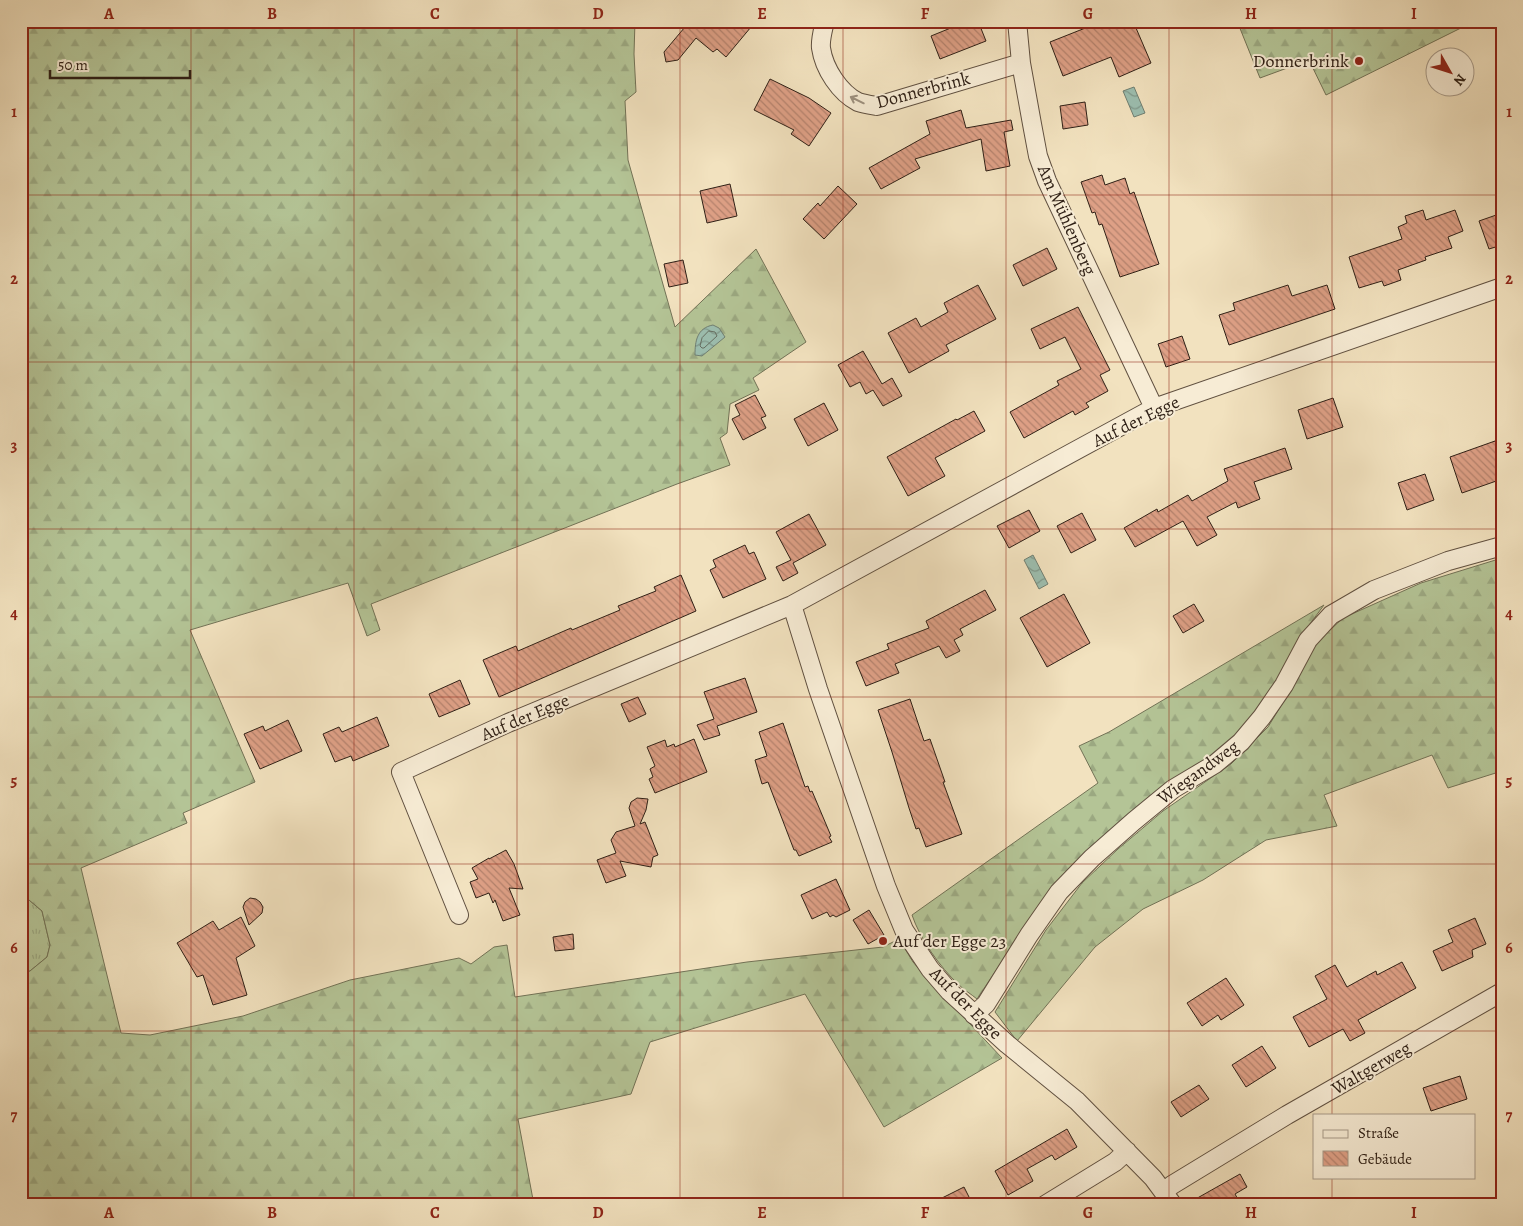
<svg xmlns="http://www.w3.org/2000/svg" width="1523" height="1226" font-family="Alegreya,serif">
<defs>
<pattern id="grass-tufts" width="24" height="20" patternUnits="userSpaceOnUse" patternTransform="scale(1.25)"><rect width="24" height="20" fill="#b4c496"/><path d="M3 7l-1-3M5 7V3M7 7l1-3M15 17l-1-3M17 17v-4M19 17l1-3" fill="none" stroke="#9ba881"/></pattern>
<pattern id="forest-firs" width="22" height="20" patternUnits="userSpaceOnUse" patternTransform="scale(1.25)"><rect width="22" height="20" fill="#b4c496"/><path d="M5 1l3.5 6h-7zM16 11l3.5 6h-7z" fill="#9ba881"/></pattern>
<pattern id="water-waves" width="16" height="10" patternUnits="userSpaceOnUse" patternTransform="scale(1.25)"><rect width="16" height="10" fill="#9cbeaf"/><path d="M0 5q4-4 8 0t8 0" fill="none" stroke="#809a8d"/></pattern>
<pattern id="building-back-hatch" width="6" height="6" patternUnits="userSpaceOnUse" patternTransform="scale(1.25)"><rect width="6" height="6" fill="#dea086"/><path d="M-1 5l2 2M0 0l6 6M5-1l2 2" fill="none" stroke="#b4826d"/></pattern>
</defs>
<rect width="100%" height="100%" fill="#f2e2bf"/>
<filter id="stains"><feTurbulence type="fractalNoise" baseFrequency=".004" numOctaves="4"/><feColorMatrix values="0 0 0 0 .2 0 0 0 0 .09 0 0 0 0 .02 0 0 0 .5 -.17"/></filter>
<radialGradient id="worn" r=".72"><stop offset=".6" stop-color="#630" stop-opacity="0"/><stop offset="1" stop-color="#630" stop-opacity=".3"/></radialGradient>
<path fill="url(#grass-tufts)" stroke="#727256" d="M21,897L29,900L42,911L50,945L47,957L30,971L21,974Z"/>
<path fill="url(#forest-firs)" stroke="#727256" d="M21,21H635L634,54L636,92L625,101L628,160L675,327L756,249L806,342L753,378L759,390L730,404L727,433L720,438L730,465L677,484L371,604L380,630L367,636L348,583L190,630L255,782L183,813L187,823L81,868L121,1033L150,1035L243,1016L350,980L459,958L471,964L494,947L507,945L515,997L747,962L883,947L899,939L913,962L925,976L1002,1058L884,1127L805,994L650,1042L631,1094L518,1119L534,1205H21V974L30,971L47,957L50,945L42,911L29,900L21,897Z
M1237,21H1473V22L1326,95L1309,60L1260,78Z
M1502,558V771L1448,788L1432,755L1324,795L1337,826L1266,840L1203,880L1143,909L1095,947L1017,1041L995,1012L1046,930L1082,883L1118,849L1163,811L1231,764L1268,727L1293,686L1316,643L1343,618L1421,583Z
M1324,605L1301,636L1280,679L1254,715L1220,751L1031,918L977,999C971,994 964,990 958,984C940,967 920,939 912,915L1098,783L1079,746L1109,732Z"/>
<path fill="url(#water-waves)" stroke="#707f72" d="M1134,87L1145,113L1134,117L1123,91Z
M713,325L719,328L725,337L702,356L695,355C695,341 697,328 713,325Z
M1033,555L1048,584L1039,589L1024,560Z"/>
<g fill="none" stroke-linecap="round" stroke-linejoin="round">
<path stroke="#666f62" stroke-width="1" d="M709,331L715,332L717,336L704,348H702L700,346L702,338Z"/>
</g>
<path fill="url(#building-back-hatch)" stroke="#2f2016" d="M690,21H698L705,27L710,21H756L726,57L717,49L713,52L696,38L678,60L666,62L664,52Z
M968,21H978L986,41L940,59L931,36Z
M1103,21H1133L1151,63L1119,77L1111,57L1063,76L1050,42Z
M770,79L809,98L831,113L809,146L791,134L794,130L754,110Z
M1085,102L1088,125L1063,129L1060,106Z
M961,110L966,128L1011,120L1013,130L1004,132L1010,166L986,171L981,139L915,159L920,168L881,189L869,168L930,134L926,121Z
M1102,175L1105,185L1125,178L1130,194L1134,192L1159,264L1120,277L1102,224L1099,225L1095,212L1092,213L1081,182Z
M730,184L737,216L707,223L700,191Z
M838,186L857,204L824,239L803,219L818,203L820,206Z
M1423,210L1426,220L1455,210L1463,231L1448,237L1452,248L1425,257L1426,260L1398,270L1401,280L1384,286L1382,281L1359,288L1349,257L1402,239L1398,227L1407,223L1405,216Z
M1502,213V245L1489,249L1479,221Z
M1047,248L1057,269L1023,286L1013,265Z
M683,260L688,283L669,287L664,264Z
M978,285L996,319L946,345L949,351L909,373L888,333L916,318L921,327L948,312L944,303Z
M1288,285L1292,296L1327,285L1335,309L1229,345L1219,315L1235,310L1233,303Z
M1078,307L1110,370L1100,375L1108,391L1086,403L1089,407L1075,415L1073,411L1024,438L1010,412L1059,385L1057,381L1081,369L1065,337L1040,349L1031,329Z
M1182,336L1190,359L1166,367L1158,344Z
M863,351L882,384L892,378L902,396L883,406L873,390L866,394L860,382L850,387L838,365Z
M755,395L766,416L761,418L766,428L743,440L732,419L740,415L735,405Z
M1333,398L1343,427L1307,439L1298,410Z
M824,403L838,430L808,446L794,419Z
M974,411L985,431L935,458L945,476L908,496L887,457L956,419L957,420Z
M1495,441L1502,459V479L1462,493L1450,457Z
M1285,448L1292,469L1254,482L1260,499L1238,508L1236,502L1207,517L1217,535L1197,546L1183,521L1135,547L1124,528L1157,509L1158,512L1188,495L1192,501L1228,481L1224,469Z
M1425,474L1434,500L1407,510L1398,483Z
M1029,510L1040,531L1009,548L997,526Z
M1082,513L1096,540L1071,553L1057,526Z
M809,514L826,545L793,563L798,573L783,581L776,567L791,560L776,532Z
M745,545L749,554L754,552L766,579L723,598L710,570L716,567L713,560Z
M681,575L696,611L499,697L483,660L516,646L518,651L571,628L572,630L620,610L618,606L656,591L654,587Z
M985,590L996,610L960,629L963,635L954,640L960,651L946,658L939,646L895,664L899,673L866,686L856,662L889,649L887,644L929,628L926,621Z
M1064,594L1090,643L1047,667L1020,618Z
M1194,604L1204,621L1183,633L1173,616Z
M745,678L757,712L717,726L720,735L704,740L697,725L714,719L704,692Z
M460,680L470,704L439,717L429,694Z
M638,697L646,714L629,722L621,704Z
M910,699L924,741L930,739L945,782H943L962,834L926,847L919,828L916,829L909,808L892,752L878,710Z
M377,717L389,746L353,761L351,756L335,762L323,734L339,727L342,732Z
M288,720L302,751L260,769L244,734L263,726L265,731Z
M783,723L805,787L808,786L810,792L812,791L831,836L829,837L832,842L799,856L796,850H794L768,782L762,784L755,760L767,756L759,732Z
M694,739L707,772L655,793L649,779L653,777L650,769L655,766L647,747L665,740L667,747L674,744L675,747Z
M637,798L648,799L646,810L640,824L645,822L658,855L653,857L651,867L620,861L626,876L606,883L597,860L616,853L611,840L616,832L635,826L629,808L631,802Z
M506,850L514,864L523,889L509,888L520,915L503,921L495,900L493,903L489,893L476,898L470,882L478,879L472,868L489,858V859Z
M836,879L850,910L836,917L833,915L830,917L827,912L812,919L801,895Z
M250,898L256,899L260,902L263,907L262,913L249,925L243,907L245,902Z
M869,910L884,935L868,944L853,920Z
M241,917L255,946L236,958L247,995L213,1005L203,975L197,977L177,943L213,921L219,930Z
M1475,918L1486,944L1472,950L1473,957L1442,971L1433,951L1453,942L1448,930Z
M573,934L574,949L555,951L553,937Z
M1402,962L1416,988L1358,1020L1365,1033L1350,1041L1343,1029L1309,1047L1293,1017L1327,999L1315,976L1335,965L1347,987L1376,971L1377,975Z
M1226,978L1244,1005L1221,1020L1218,1015L1202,1026L1187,1003Z
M1262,1046L1276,1068L1246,1087L1232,1065Z
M1460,1076L1467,1099L1431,1111L1423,1088Z
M1199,1085L1209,1099L1181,1117L1171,1102Z
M1067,1129L1077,1147L1055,1160L1052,1155L1027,1169L1033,1181L1008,1195L995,1171Z
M1240,1174L1247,1187L1235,1194L1241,1205H1185Z
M964,1187L971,1201L962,1205H928Z"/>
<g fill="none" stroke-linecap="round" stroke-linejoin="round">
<g stroke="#605040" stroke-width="20">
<path id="minor" d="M825,21C823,30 820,40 821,48C824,69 840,93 858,102C864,104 871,105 877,106L1021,63
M1017,21L1021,63L1032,124L1038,156L1047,181L1154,408
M792,605L818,689L886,886L904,930L930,969L949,991L1007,1044L1077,1101L1153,1178L1173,1205
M459,915L401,772L508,723L792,605L1154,408L1502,287
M974,1015L986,1004L1029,935L1059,892L1092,858L1134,821L1173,789L1215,764L1241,742L1262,717L1284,685L1308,640L1331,615L1374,590L1448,561L1502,546
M1164,1192L1172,1185L1287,1115L1502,992
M1045,1205L1115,1162L1127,1151"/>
</g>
<use href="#minor" stroke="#f7ecd5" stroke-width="18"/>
</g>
<defs><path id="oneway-shaft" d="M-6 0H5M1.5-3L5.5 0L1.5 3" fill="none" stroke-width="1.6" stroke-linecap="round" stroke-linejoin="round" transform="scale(1.25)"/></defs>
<use stroke="#9d907f" href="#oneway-shaft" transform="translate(857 100) rotate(-154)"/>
<path fill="none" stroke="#8f2418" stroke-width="1" stroke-opacity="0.55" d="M191,21V1205M354,21V1205M517,21V1205M680,21V1205M843,21V1205M1006,21V1205M1169,21V1205M1332,21V1115M21,195H1502M21,362H1502M21,529H1502M21,697H1502M21,864H1502M21,1031H1502M1332,1177V1205"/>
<g fill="#8f2418" stroke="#f7ecd5" stroke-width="2">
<circle cx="1359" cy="61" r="5"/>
<circle cx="883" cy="941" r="5"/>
</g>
<g text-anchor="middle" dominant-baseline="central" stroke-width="4" stroke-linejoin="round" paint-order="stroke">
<g font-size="18" fill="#2f2016" stroke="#f7ecd5" text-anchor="end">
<text x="1349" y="61">Donnerbrink</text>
<text x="893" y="941" text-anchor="start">Auf der Egge 23</text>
</g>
<g font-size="18" fill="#2f2016" stroke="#f7ecd5">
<text transform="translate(923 90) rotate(-15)">Donnerbrink</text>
<text transform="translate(1067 220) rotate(66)">Am Mühlenberg</text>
<text transform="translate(1136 421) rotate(-26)">Auf der Egge</text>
<text transform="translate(525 717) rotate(-23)">Auf der Egge</text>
<text transform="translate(1198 772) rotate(-36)">Wiegandweg</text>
<text transform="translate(966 1003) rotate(45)">Auf der Egge</text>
<text transform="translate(1371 1068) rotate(-30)">Waltgerweg</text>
</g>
</g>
<rect width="1523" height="1226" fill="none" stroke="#f2e2bf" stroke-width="55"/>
<rect x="1313" y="1114" width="162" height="65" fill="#f7ecd5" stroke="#a79a89"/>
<rect x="1323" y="1130" width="25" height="8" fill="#f7ecd5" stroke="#a79a89"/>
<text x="1358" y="1138" font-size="15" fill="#2f2016">Straße</text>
<rect x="1323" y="1151" width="25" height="15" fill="url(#building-back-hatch)" stroke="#a79a89"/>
<text x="1358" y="1164" font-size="15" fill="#2f2016">Gebäude</text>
<g transform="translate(1450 72) rotate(129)"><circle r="24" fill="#f7ecd5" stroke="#a79a89"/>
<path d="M0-4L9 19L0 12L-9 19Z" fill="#8f2418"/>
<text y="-8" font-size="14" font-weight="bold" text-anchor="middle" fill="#2f2016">N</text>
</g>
<path d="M50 70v8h140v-8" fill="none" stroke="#2f2016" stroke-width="2.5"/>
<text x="58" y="70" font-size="15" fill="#2f2016" stroke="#f7ecd5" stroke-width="4" paint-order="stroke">50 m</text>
<rect x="28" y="28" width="1468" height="1170" fill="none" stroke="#8f2418" stroke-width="2"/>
<g font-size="16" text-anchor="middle" font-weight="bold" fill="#8f2418">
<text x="109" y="19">A</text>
<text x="272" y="19">B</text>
<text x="435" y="19">C</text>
<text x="598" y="19">D</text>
<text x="762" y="19">E</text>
<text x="925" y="19">F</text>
<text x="1088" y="19">G</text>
<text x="1251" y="19">H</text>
<text x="1414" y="19">I</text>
<text x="14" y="117">1</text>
<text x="1509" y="117">1</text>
<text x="14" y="284">2</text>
<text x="1509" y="284">2</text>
<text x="14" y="451">3</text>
<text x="1509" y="451">3</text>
<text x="14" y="619">4</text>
<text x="1509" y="619">4</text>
<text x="14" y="786">5</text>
<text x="1509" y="786">5</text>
<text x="14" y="953">6</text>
<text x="1509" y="953">6</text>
<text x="14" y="1121">7</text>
<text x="1509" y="1121">7</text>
<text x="109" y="1218">A</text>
<text x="272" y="1218">B</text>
<text x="435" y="1218">C</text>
<text x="598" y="1218">D</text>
<text x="762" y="1218">E</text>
<text x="925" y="1218">F</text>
<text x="1088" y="1218">G</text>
<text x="1251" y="1218">H</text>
<text x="1414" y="1218">I</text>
</g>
<rect width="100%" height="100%" filter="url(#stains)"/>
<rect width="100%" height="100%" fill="url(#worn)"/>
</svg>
